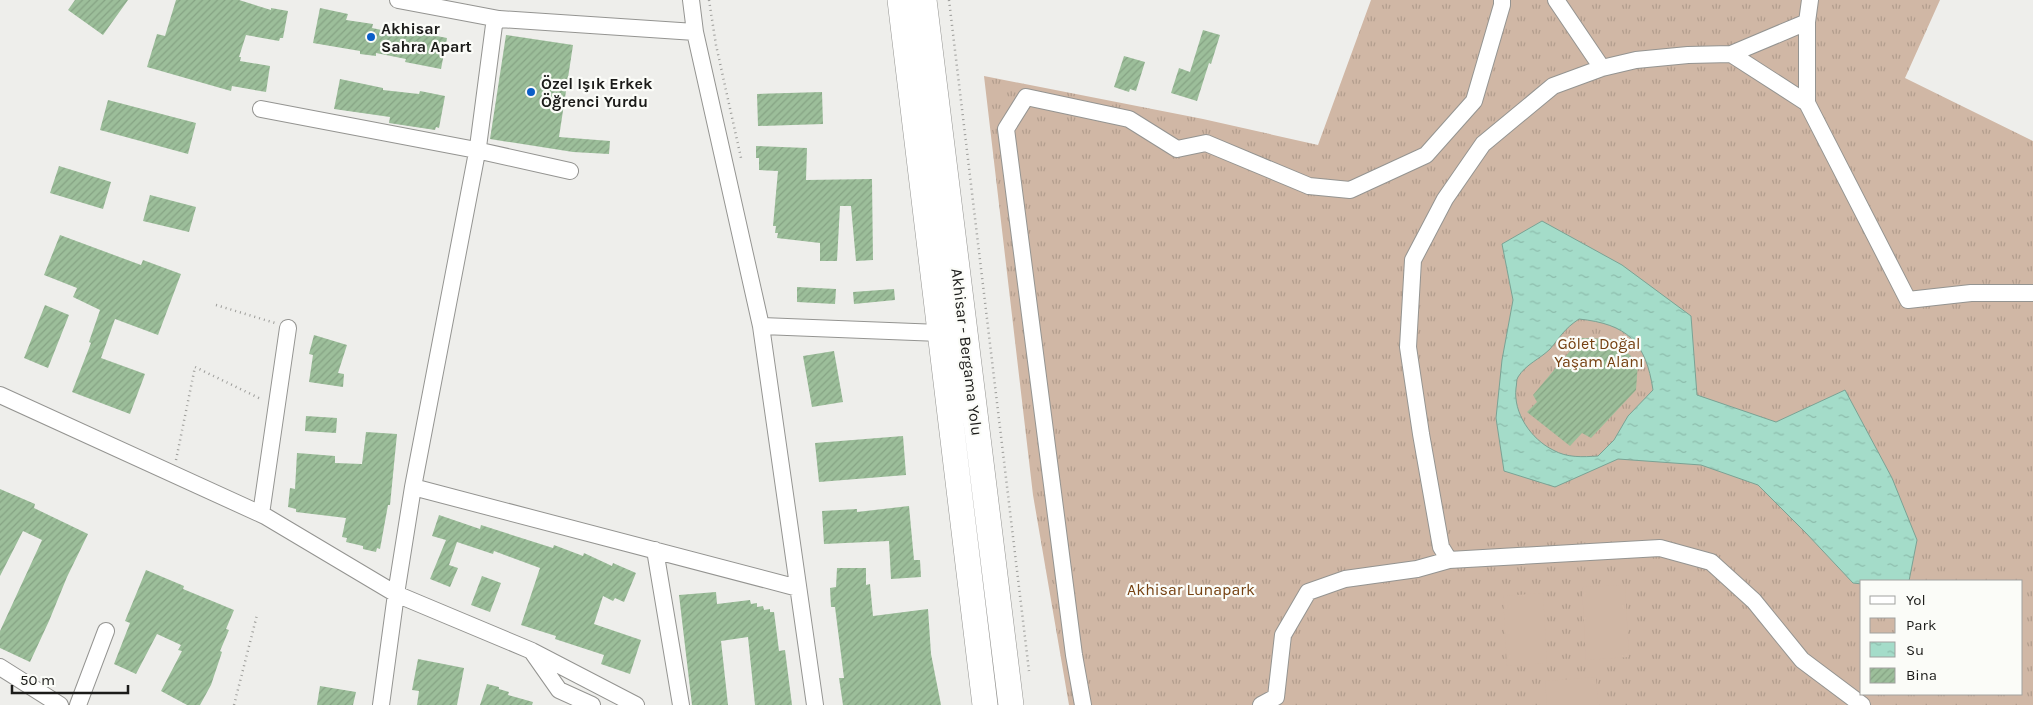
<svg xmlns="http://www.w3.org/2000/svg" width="2033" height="705" font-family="Karla,sans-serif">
<defs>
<pattern id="park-tufts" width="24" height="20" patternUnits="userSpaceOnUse" patternTransform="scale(1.25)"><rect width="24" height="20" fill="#d0b7a5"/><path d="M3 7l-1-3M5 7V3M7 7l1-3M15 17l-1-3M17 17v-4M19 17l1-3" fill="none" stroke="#b29d8d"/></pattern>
<pattern id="water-ripples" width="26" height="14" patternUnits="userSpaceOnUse" patternTransform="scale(1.25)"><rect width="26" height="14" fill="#a4dcc9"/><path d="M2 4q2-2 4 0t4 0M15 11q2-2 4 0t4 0" fill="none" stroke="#8dbcac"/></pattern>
<pattern id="building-hatch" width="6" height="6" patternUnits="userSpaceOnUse" patternTransform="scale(1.25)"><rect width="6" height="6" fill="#9cbe9a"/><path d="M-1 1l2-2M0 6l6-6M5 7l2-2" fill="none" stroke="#86a384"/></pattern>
</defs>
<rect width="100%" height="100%" fill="#eeeeeb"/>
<path fill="url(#park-tufts)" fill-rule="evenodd" d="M1371,0H1940L1905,78L2033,141V705H1069L1033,495L984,76L1203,119L1318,145ZM1862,581H2022V694H1862Z"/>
<path fill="#d0b7a5" d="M1625,585L1629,657L1586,660L1582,587Z
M1543,593L1547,663L1507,666L1503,596Z
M1596,677L1598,705H1547L1545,681Z"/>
<path fill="url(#water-ripples)" stroke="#7ba294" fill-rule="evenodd" d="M1542,221L1622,265L1691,316L1697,395L1776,422L1845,390L1892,478L1917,540L1909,581H1862V584L1853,583L1806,533L1758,485L1701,465L1618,459L1555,487L1504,471L1496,418L1502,360L1513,300L1502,244ZM1579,319C1627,324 1646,342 1653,390L1628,416L1614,440L1598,456C1583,457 1567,458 1553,450C1531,439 1513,413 1516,388C1517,384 1516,380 1518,377C1526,364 1540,359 1550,349C1561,336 1564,329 1579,319Z"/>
<path fill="url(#building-hatch)" d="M75,0H128L103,35L68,10Z
M176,0H239L271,10V8L288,11L283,38H280L279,41L246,35L239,57H241L240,61L270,66L266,92L232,86L231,91L147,67L157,34L165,36Z
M320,8L348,14L346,20L373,24L372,28L411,36V31L447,38L441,69L405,62L406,59L376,53V56L360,54V51L313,43Z
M1203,30L1220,35L1211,64L1209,63L1197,101L1171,93L1179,68L1190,72Z
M506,35L573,45L559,137L610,141L609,154L573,152L490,139Z
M1124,56L1145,62L1136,91L1130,89L1129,92L1114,87Z
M340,79L383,88V90L419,94L420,91L445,96L439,128L436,127L435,130L389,123L390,117L334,109Z
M822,92L823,124L758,126L757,94Z
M108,100L196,123L188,154L100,130Z
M756,146L807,148L806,180L872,179L873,260L856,261L851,206H840L837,261H820V243L777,238L778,233H775L776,226H773L778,171L759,170V158H756Z
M59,166L111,182L103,209L50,193Z
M150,195L196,207L189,232L143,221Z
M60,235L141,265L143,260L181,274L158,335L115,319L101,358L145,374L130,414L72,392L91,343L89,342L100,310L73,297L77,288L44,275Z
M797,287L836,289L835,304L797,302Z
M894,289L895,300L854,304L853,292Z
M45,305L69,315L48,368L24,358Z
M314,335L347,345L338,373L344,374L343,387L309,382L313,355L309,354Z
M1581,338L1613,339L1638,363L1636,390L1591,438L1582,433L1570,446L1527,412L1537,402L1533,395Z
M834,351L843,402L812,407L803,356Z
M306,416L337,418L336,433L305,431Z
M366,432L397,434L390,505H388L380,549L377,548L376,552L363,549V546L346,542L347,538L342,537L346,518L296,512V509L288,507L290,488L295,489L297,453L335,456V463L362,464Z
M903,436L906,475L819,482L815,443Z
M0,489L35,504L34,508L88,534L67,577L49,621L30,662L0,648V631L42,540L23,531L0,576Z
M909,506L914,560H920L921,577L891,579L889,541L824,544L822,511L857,509V512Z
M439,515L480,529L481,525L553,548L554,545L583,556L584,553L612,566L613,563L636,573L624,602L615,598L613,601L603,596L594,624L641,640L630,674L601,664L604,655L555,639L556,636L521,625L540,568L494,551L493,554L457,542L449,565L458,568L450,587L430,579L446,540L432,536Z
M837,568H866V585L870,584L873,616L928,609L931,654L941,705H843L839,678H844L835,607H831L830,588L836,587Z
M146,570L184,586L183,589L234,610L226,629L229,630L220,651L222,652L211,685L200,705H187L161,691L182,651L178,650L181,645L157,634L136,674L114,664L130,623L125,621Z
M482,576L501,583L490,612L471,605Z
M716,592L717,604L750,600L751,604L757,603V607L763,606L764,610L770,609V612H774L779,651L785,650L792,705H755L748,637L721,641L728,705H692L679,595Z
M418,659L464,668L457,705H417L419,691L412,690Z
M487,684L499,687V689L509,692L508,695L533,702L532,705H480Z
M320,686L356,692L353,705H317Z"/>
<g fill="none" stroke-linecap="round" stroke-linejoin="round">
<g stroke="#949491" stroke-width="18">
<path id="minor" d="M398,0L499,19L695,32
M691,0L695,32L761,326L815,705
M1556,0L1602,68
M1810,0L1807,22V103L1908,300L1971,293H2033
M1731,54L1807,22
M261,109L476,150L570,171
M761,326L940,333
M0,395L265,516L396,594L532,651L636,705
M413,487L798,588
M261,514L288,328
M655,550L681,705
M1449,560L1441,547L1421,434L1408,347L1413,260L1445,199L1483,144L1553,86L1602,68L1636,60L1688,55L1731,54L1807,103
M533,653L559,690L592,705
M0,667L60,705
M78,705L106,631
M381,705L396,594L413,487L478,147L494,25L499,19
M1083,705L1074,655L1006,129L1026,97L1129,119L1177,149L1206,143L1309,186L1350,190L1426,155L1474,101L1502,5V0
M1261,705L1276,697L1283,635L1308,592L1345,579L1417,569L1449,560L1660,548L1711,562L1754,601L1802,660L1862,705"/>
</g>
<g stroke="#949491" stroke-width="26">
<path id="primary" d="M900,0L985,705
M924,0L1011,705"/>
</g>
<path stroke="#9c9c99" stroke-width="2.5" stroke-dasharray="1 4" stroke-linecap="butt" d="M709,0L716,45L741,158
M949,0L1029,671
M216,305L275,323
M176,460L195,367L261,399
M234,705L257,615"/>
<use href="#minor" stroke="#fff" stroke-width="16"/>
<use href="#primary" stroke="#fff" stroke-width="25"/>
</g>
<g fill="#0b5ec8" stroke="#fbfcf8" stroke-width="2">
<circle cx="371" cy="37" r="5"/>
<circle cx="531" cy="92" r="5"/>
</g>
<g text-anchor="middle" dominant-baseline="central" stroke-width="4.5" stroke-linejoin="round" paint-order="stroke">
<g font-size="16" font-weight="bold" fill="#1b1b19" stroke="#fbfcf8" text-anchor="start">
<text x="381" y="28">Akhisar<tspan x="381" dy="18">Sahra Apart</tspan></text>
<text x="541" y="83">Özel Işık Erkek<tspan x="541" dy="18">Öğrenci Yurdu</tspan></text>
</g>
<g font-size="16" fill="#754112" stroke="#fbfcf8">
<text x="1599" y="343">Gölet Doğal<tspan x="1599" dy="18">Yaşam Alanı</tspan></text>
<text x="1191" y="589">Akhisar Lunapark</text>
</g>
<g font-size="16" fill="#1b1b19" stroke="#fbfcf8">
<text transform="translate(967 352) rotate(83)">Akhisar - Bergama Yolu</text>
</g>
</g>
<rect x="1860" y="580" width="162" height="115" fill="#fbfcf8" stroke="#a1a29f"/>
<rect x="1870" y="596" width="25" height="8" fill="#ffffff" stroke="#a1a29f"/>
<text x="1906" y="605" font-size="15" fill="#1b1b19">Yol</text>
<rect x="1870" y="618" width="25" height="15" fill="url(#park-tufts)" stroke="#a1a29f"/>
<text x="1906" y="630" font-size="15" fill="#1b1b19">Park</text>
<rect x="1870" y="642" width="25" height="15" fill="url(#water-ripples)" stroke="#a1a29f"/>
<text x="1906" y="655" font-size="15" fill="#1b1b19">Su</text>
<rect x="1870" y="668" width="25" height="15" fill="url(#building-hatch)" stroke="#a1a29f"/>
<text x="1906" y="680" font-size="15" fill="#1b1b19">Bina</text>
<path d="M12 685v8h116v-8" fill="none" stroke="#1b1b19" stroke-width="2.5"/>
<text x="20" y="685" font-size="15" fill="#1b1b19" stroke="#fbfcf8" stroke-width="4" paint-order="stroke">50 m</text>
</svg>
